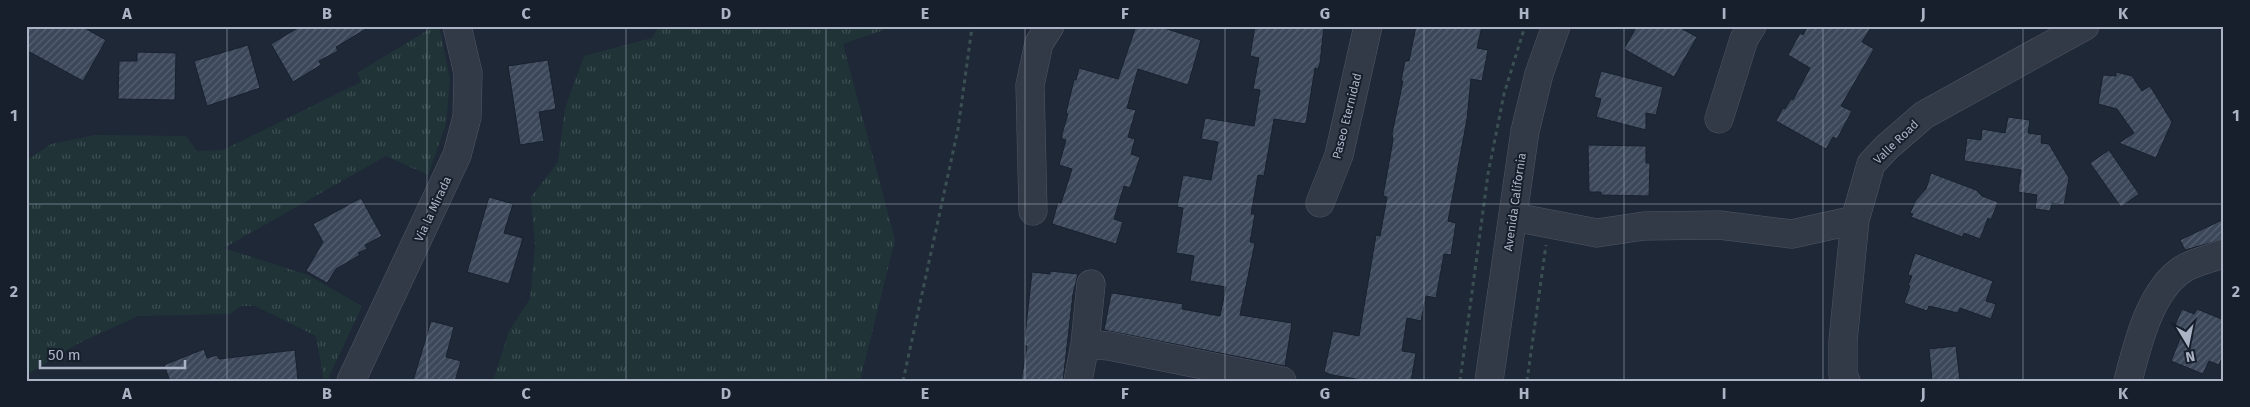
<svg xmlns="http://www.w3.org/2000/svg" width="2250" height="407" font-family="'Fira Sans',sans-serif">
<defs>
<pattern id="grass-tufts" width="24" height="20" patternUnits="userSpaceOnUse" patternTransform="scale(1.25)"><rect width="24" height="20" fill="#203438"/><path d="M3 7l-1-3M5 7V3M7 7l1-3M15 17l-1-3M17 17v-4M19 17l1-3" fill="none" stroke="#3e4f53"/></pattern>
<pattern id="building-hatch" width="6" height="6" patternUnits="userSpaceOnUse" patternTransform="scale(1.25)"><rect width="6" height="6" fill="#3c485a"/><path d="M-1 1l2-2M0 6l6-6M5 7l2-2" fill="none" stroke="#566070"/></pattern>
</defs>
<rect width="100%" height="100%" fill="#1e2837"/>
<path fill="url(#grass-tufts)" d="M435,26H439L450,79L446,124L428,175L386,156L224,248L308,275L362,306L327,381H324L316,336L255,306H241L230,314L138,316L77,344L26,375V161L51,144L95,135L186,136L197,151L223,150L361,82L357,73Z
M659,26H895L843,44L895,240L860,381H493L509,331L530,299L535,246L531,197L558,162L565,108L584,56L652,38Z"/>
<path fill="url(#building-hatch)" stroke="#19212e" d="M26,26H81L106,40L83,81L26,50Z
M301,26H371L336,47L338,51L319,61L321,65L293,82L271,44Z
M1136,26H1158L1201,40L1188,85L1138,69L1127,108L1136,110L1128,137L1135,139L1131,154L1140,157L1130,188L1124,186L1114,219L1123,222L1116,244L1052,224L1058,202L1061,203L1072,169L1059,165L1066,140L1062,139V134L1068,114L1066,113L1074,80H1076L1079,68L1118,79Z
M1255,26H1324L1320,63L1318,69L1315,68L1306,124L1274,119L1264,176L1258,175L1251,214H1255L1250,242L1255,243L1240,315L1292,323L1285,366L1104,330L1111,294L1113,293L1183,304L1182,309L1220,316L1226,287L1190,281L1194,256L1176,253L1183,208L1177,207L1183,175L1211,180L1218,142L1201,139L1205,118L1254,126L1260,90L1253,89L1259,58L1250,56Z
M1416,26H1482L1477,48L1488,50L1482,81L1471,79L1467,119L1448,221L1456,223L1451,255L1444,254L1436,298L1426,296L1421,321L1407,318L1402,351L1416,353L1411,381H1368L1332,375L1324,372L1333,331L1359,336L1376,235L1380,236L1387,197L1383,196L1393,140L1392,134L1403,81H1401L1405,61H1409Z
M1637,26H1677L1697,37L1674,77L1624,49Z
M1808,26H1872L1862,42L1874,49L1841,106L1852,111L1837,139L1833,137L1826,149L1776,121L1783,108L1785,109L1791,99L1793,100L1810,68L1788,55L1800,33L1803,35Z
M248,45L260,88L207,106L194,61Z
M137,52L176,53L175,100L118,99L119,61H137Z
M548,60L556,109L539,112L544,141L520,145L508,66Z
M1601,71L1663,87L1656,115L1646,113V130L1596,117L1601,99L1594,97Z
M2116,72L2132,76L2142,91L2150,86L2172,122L2156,158L2119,143L2134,133L2117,109L2098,104L2103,75L2116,76Z
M2008,117L2030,120L2028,133L2042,135L2041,143L2049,144L2069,178L2064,205L2052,203L2050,211L2035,209L2037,195L2018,192L2021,170L1964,161L1967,138L1981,140L1982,129L2005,133Z
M1588,145L1646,146V163H1650L1649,196L1601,195V192H1589Z
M2109,150L2139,194L2121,207L2090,163Z
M1931,173L1976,190L1982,196L1998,202L1991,220L1988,218L1980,239L1964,233L1962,237L1911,217L1913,214L1910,213L1916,200L1926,189Z
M489,197L513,204L504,233L523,238L509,284L467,272Z
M361,198L382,236L365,245L367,249L358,253L360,255L336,269L327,283L306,271L323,242L313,224Z
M2224,219V239L2185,250L2180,240Z
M1915,253L1993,281L1986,301L1996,304L1991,319L1960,308L1958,313L1929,306L1927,311L1904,303L1910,286L1908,285L1912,276L1908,275Z
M1050,271L1078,274L1073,294L1063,381H1021L1027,346L1024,345L1032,272L1050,274Z
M2182,309L2194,314L2197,309L2224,320V353L2219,365L2209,361L2203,374L2171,361L2184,329L2175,325Z
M431,321L454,327L446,357L461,361L455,381H413Z
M1956,346L1960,381H1932L1929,349Z
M204,349L207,358L217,355L219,359L295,350L298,381H170L164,365Z"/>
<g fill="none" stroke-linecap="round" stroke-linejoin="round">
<g stroke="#4f5766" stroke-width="29">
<path id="minor" d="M1719,119L1744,39L1752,26
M1320,203L1339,155L1368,26
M1033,211L1030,85L1039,43L1050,26
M1513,217L1597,233L1644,226L1719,225L1792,234L1855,220
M1085,344L1109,346L1282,381
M351,381L457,155L467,117L468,73L457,26
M1078,381L1085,344L1091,284
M1489,381L1525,131L1539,74L1556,26
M1846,381L1843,375V341L1855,220L1871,164L1887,147L1924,115L2085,26
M2128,381C2137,346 2150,290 2183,269C2194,262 2210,259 2222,254"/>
</g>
<path stroke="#3b5053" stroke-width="3" stroke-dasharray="4 4" stroke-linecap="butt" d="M903,381L958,129L972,27
M1460,381L1488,174L1504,94L1525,26
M1527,381L1546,245"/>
<use href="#minor" stroke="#323a47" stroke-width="28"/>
</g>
<path fill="none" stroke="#abb4c5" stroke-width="1" stroke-opacity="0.55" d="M227,26V381M427,26V381M626,26V381M826,26V381M1025,26V381M1225,26V381M1424,26V381M1624,26V381M1823,26V381M2023,26V381M26,204H2224"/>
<g text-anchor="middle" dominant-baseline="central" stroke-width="4" stroke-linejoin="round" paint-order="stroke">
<g font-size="12" fill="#abb4c5" stroke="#171f2c">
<text transform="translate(1347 116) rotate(-76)">Paseo Eternidad</text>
<text transform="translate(1896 142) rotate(-44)">Valle Road</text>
<text transform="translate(1515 202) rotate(-82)">Avenida California</text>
<text transform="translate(433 209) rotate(-65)">Via la Mirada</text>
</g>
</g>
<rect width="2250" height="407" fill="none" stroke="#171f2c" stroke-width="55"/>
<g transform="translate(2188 344) rotate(170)" stroke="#171f2c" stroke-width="4" paint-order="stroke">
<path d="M0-4L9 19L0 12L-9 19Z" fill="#abb4c5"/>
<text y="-8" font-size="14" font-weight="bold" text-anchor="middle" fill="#abb4c5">N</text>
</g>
<path d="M40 360v8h145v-8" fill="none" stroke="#abb4c5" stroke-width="2.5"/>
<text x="48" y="360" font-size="15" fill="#abb4c5" stroke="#171f2c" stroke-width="4" paint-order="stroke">50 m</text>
<rect x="28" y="28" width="2194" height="352" fill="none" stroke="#abb4c5" stroke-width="2"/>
<g font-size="16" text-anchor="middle" font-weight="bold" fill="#abb4c5">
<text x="127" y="19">A</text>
<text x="327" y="19">B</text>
<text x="526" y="19">C</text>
<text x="726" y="19">D</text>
<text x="925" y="19">E</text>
<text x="1125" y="19">F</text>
<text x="1325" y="19">G</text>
<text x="1524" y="19">H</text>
<text x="1724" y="19">I</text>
<text x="1923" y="19">J</text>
<text x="2123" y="19">K</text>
<text x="14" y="121">1</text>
<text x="2236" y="121">1</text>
<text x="14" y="297">2</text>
<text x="2236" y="297">2</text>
<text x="127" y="399">A</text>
<text x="327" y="399">B</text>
<text x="526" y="399">C</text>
<text x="726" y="399">D</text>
<text x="925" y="399">E</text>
<text x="1125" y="399">F</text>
<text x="1325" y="399">G</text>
<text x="1524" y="399">H</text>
<text x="1724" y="399">I</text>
<text x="1923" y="399">J</text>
<text x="2123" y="399">K</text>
</g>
</svg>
